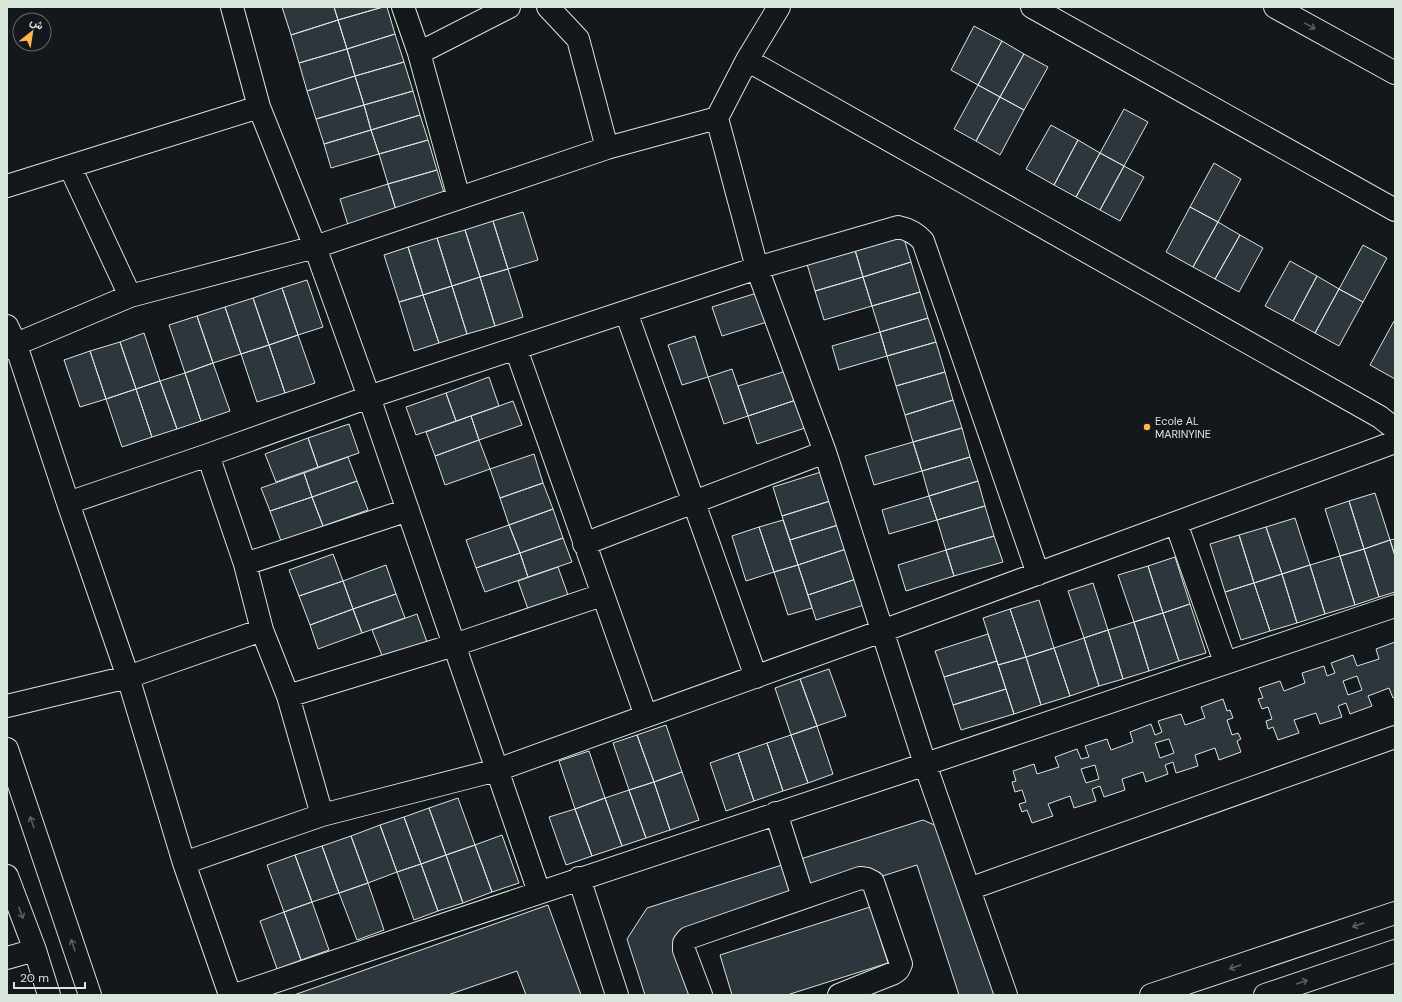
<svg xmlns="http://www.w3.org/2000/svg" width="1402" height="1002" font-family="'DM Sans',Vazirmatn,sans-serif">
<rect width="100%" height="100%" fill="#14181c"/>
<path fill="#2c363c" stroke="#d8e6dc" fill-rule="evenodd" d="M282,7H334L338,20L291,35Z
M334,7H383L338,20Z
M383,7H387L395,34L347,49L338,20Z
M338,20L347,49L299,63L291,35Z
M974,26L1002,41L978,85L951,70Z
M395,34L404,62L355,76L347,49Z
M1002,41L1024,54L1000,97L978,85Z
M347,49L355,76L307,91L299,63Z
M1024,54L1048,67L1024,110L1000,97Z
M404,62L413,91L364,105L355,76Z
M355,76L364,105L316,119L307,91Z
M978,85L1000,97L976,141L954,129Z
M413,91L420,115L371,130L364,105Z
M1000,97L1024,110L1000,155L976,141Z
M364,105L371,130L324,144L316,119Z
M1124,109L1148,122L1124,166L1100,153Z
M420,115L428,140L379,154L371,130Z
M1051,125L1078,140L1054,185L1026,169Z
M371,130L379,154L331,168L324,144Z
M428,140L437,170L388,184L379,154Z
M1078,140L1100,153L1076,197L1054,185Z
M1100,153L1124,166L1100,210L1076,197Z
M1214,163L1241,179L1218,222L1190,207Z
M1124,166L1144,177L1120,221L1100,210Z
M437,170L445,196L396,210L388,184Z
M388,184L396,210L348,225L340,199Z
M1190,207L1218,222L1193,267L1166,252Z
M523,212L538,260L508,269L493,221Z
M493,221L508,269L480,277L465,230Z
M1218,222L1240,235L1215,279L1193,267Z
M465,230L480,277L452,286L437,238Z
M903,235L911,262L863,277L855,250Z
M1240,235L1263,248L1239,292L1215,279Z
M437,238L452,286L423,295L408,247Z
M1363,245L1387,258L1363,302L1339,289Z
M408,247L423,295L399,302L384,255Z
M855,250L863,277L815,291L807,264Z
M1290,261L1317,276L1293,321L1265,306Z
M911,262L920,292L872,306L863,277Z
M508,269L523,317L495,326L480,277Z
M1317,276L1339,289L1315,333L1293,321Z
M480,277L495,326L467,334L452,286Z
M863,277L872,306L824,320L815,291Z
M307,280L323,327L298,335L282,288Z
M452,286L467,334L439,343L423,295Z
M282,288L298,335L269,345L253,298Z
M1339,289L1363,302L1339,346L1315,333Z
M760,292L770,321L722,336L712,307Z
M920,292L928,318L880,332L872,306Z
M423,295L439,343L414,351L399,302Z
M253,298L269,345L241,354L225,307Z
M225,307L241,354L213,363L197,316Z
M197,316L213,363L185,373L169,325Z
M928,318L936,342L887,356L880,332Z
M1394,321H1395V379L1370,365Z
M880,332L887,356L839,370L832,346Z
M144,333L160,381L136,389L120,342Z
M298,335L315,383L285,393L269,345Z
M695,336L708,377L682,385L668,345Z
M120,342L136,389L106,399L90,351Z
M936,342L945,372L896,386L887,356Z
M269,345L285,393L257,402L241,354Z
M90,351L106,399L80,407L64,360Z
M213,363L230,411L201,421L185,373Z
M732,369L748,416L724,424L708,377Z
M786,371L796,400L748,416L738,386Z
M945,372L953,400L905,415L896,386Z
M185,373L201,421L177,429L160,381Z
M489,377L499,406L456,421L446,393Z
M160,381L177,429L152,437L136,389Z
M136,389L152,437L122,447L106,399Z
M446,393L456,421L416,435L406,407Z
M796,400L805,428L757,444L748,416Z
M953,400L962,428L913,442L905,415Z
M513,401L522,425L479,440L471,416Z
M471,416L479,440L435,456L426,432Z
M349,424L359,453L318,467L308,438Z
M962,428L970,457L922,471L913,442Z
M308,438L318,467L276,482L265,454Z
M479,440L490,469L445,485L435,456Z
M913,442L922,471L874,485L865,456Z
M534,454L543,483L500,498L490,469Z
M348,457L357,481L312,497L304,473Z
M970,457L978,481L929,496L922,471Z
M821,472L830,501L782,516L773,487Z
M304,473L312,497L270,511L261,488Z
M357,481L368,510L323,526L312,497Z
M978,481L985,506L937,520L929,496Z
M543,483L553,509L509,525L500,498Z
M1375,493L1390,540L1364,549L1349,501Z
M929,496L937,520L889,534L882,510Z
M312,497L323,526L281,541L270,511Z
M830,501L838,525L790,540L782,516Z
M1349,501L1364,549L1340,556L1325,509Z
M985,506L994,536L946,550L937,520Z
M553,509L563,538L520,553L509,525Z
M1295,518L1310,565L1282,574L1266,527Z
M783,520L798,565L774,572L759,527Z
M509,525L520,553L476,568L466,540Z
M838,525L846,549L798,565L790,540Z
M759,527L774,572L746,581L732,536Z
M1266,527L1282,574L1254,583L1239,535Z
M1239,535L1254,583L1225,592L1210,544Z
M994,536L1003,562L954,576L946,550Z
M563,538L572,562L528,577L520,553Z
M1395,539V556L1390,540Z
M1390,540L1395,556V592L1379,597L1364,549Z
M846,549L856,579L808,595L798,565Z
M1364,549L1379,597L1355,605L1340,556Z
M946,550L954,576L906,591L898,565Z
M520,553L528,577L485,592L476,568Z
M333,554L343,581L299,596L289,570Z
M1340,556L1355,605L1325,614L1310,565Z
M1175,557L1190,604L1163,613L1148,566Z
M386,565L396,594L353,609L343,581Z
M798,565L812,608L788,615L774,572Z
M1310,565L1325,614L1297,623L1282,574Z
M1148,566L1163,613L1134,622L1118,575Z
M558,567L568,595L528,609L518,581Z
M1282,574L1297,623L1270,631L1254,583Z
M856,579L864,605L816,620L808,595Z
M343,581L353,609L310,625L299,596Z
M1093,583L1108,630L1084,638L1068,591Z
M1254,583L1270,631L1241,640L1225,592Z
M396,594L405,618L362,633L353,609Z
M1039,600L1054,648L1026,657L1010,609Z
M1190,604L1206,653L1179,661L1163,613Z
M353,609L362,633L318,649L310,625Z
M1010,609L1026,657L998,665L983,618Z
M1163,613L1179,661L1149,671L1134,622Z
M417,614L427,642L383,658L372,630Z
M1134,622L1149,671L1123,679L1108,630Z
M1108,630L1123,679L1099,686L1084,638Z
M988,634L997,661L944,677L935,651Z
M1084,638L1099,686L1070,696L1054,648Z
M1395,642V697L1393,698L1389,688L1368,696L1372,706L1350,714L1346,703L1338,706L1342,717L1320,724L1316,713L1294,720L1299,733L1278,740L1273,727L1268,729L1266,721L1272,719L1268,707L1262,709L1258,699L1263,698L1259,688L1280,681L1284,691L1305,683L1302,673L1324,666L1327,676L1335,673L1331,663L1353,655L1357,666L1379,659L1376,649ZM1357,676L1362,690L1348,695L1343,681Z
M1054,648L1070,696L1041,705L1026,657Z
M1026,657L1041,705L1014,714L998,665Z
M997,661L1006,689L953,705L944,677Z
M829,669L846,716L817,726L800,679Z
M800,679L817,726L791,735L775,688Z
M1006,689L1014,714L961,730L953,705Z
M1223,699L1227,711L1230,710L1233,718L1227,720L1232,735L1238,733L1241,739L1237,741L1241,752L1219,760L1215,748L1195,755L1198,766L1176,773L1173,762L1165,765L1168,774L1146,782L1143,772L1122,779L1125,790L1104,797L1100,786L1092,789L1096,801L1074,808L1070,796L1048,804L1053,816L1032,823L1027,810L1022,812L1019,804L1026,802L1022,790L1015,792L1012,782L1016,781L1013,771L1034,764L1037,774L1059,767L1055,757L1077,749L1081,759L1089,757L1085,746L1107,739L1111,750L1133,742L1130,732L1151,724L1155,735L1162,732L1158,721L1181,714L1185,725L1205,718L1201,707ZM1169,739L1174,753L1160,758L1155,743ZM1095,765L1099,779L1086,783L1081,769Z
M666,725L682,772L654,782L637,735Z
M817,726L833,774L808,783L791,735Z
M637,735L654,782L629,790L613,743Z
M791,735L808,783L783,791L767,743Z
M767,743L783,791L754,801L738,753Z
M589,751L605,798L575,809L559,761Z
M738,753L754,801L726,811L710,763Z
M682,772L699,820L670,830L654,782Z
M654,782L670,830L646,838L629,790Z
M629,790L646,838L622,846L605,798Z
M458,798L475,845L446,855L429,808Z
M605,798L622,846L592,856L575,809Z
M429,808L446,855L421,864L404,817Z
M575,809L592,856L566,865L549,817Z
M404,817L421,864L397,872L380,825Z
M923,820L948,831L1003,995H959L917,865L676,942L693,995H645L627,939L647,908Z
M380,825L397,872L368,883L351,836Z
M502,835L519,883L492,892L475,845Z
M351,836L368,883L339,893L322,846Z
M475,845L492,892L463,903L446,855Z
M322,846L339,893L312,902L295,855Z
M295,855L312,902L284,912L267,865Z
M446,855L463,903L438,911L421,864Z
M421,864L438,911L414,920L397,872Z
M368,883L384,930L357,940L339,893Z
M312,902L329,950L301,960L284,912Z
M548,905L581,995H526L517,971L448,995H294Z
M870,907L888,963L787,995H732L720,955Z
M284,912L301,960L277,969L260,921Z"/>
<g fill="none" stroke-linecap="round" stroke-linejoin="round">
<g stroke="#d8e6dc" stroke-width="24">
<path id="minor" d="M232,7L259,107L315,247L369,397L539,892
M403,7L419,53L459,198
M548,7L578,39L607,148
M1032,7L1395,210
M419,53L509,7
M747,60L1380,417L1395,429
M717,118L747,60L779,7
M70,167L130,296
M7,186L259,107
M626,312L756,677
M7,326L16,345L68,503L128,677L184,863L230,995
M7,348L130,296L315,247L607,148L717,118L757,268L825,452L925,764L1006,995
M516,349L646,716
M208,455L245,564L262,630L288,696L322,815
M68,503L208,455L369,397L757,268L898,227C908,229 916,233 923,241L1038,574
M1176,523L1225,662
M584,544L825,452
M245,564L408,510
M288,696L454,645L602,595
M7,706L128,677L262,630
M7,749L90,995
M776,813L803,897
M184,863L322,815L497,770L882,631L1395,442
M7,876L35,950L49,995
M579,878L617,995
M969,889L1395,737
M7,958L35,950
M235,995C464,917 694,841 923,765C1080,712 1237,658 1395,606
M701,995L684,950V943L688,938L860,878L867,879L873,882L901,964L898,970L894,973L839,995
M1151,995L1395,913
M1265,995L1395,951"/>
</g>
<g stroke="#d8e6dc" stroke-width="24">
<path id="major" d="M1275,7L1395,73"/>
</g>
<use href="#minor" stroke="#14181c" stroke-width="22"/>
<use href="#major" stroke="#14181c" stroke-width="22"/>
</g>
<defs><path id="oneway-shaft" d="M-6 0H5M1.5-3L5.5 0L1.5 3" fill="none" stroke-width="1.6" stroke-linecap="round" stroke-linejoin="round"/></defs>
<g stroke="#59605f">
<use href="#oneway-shaft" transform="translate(1310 26) rotate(29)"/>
<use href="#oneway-shaft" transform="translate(32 822) rotate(-109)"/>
<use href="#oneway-shaft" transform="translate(21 913) rotate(70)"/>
<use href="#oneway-shaft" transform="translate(1358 925) rotate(161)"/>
<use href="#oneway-shaft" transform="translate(73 945) rotate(-109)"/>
<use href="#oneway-shaft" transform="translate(1235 967) rotate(161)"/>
<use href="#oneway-shaft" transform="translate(1302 982) rotate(-19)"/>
</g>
<circle fill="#ffb74d" stroke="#14181c" stroke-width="1.5" cx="1147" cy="427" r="4"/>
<g text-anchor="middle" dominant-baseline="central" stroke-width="3" stroke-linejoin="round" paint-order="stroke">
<g font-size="11" fill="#d8e6dc" stroke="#14181c" text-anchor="start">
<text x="1155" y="421">Ecole AL<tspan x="1155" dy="13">MARINYINE</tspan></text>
</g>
</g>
<rect width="1402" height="1002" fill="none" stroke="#d8e6dc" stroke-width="16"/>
<g transform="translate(32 32) rotate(30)"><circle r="19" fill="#14181c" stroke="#626a69"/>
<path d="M0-3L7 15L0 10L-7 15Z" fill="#ffb74d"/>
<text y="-6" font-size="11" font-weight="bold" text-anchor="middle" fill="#d8e6dc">ش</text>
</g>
<path d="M14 982v6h71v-6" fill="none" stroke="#d8e6dc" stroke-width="2"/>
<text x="20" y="982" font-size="12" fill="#d8e6dc" stroke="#14181c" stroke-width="3" paint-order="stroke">20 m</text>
</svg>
